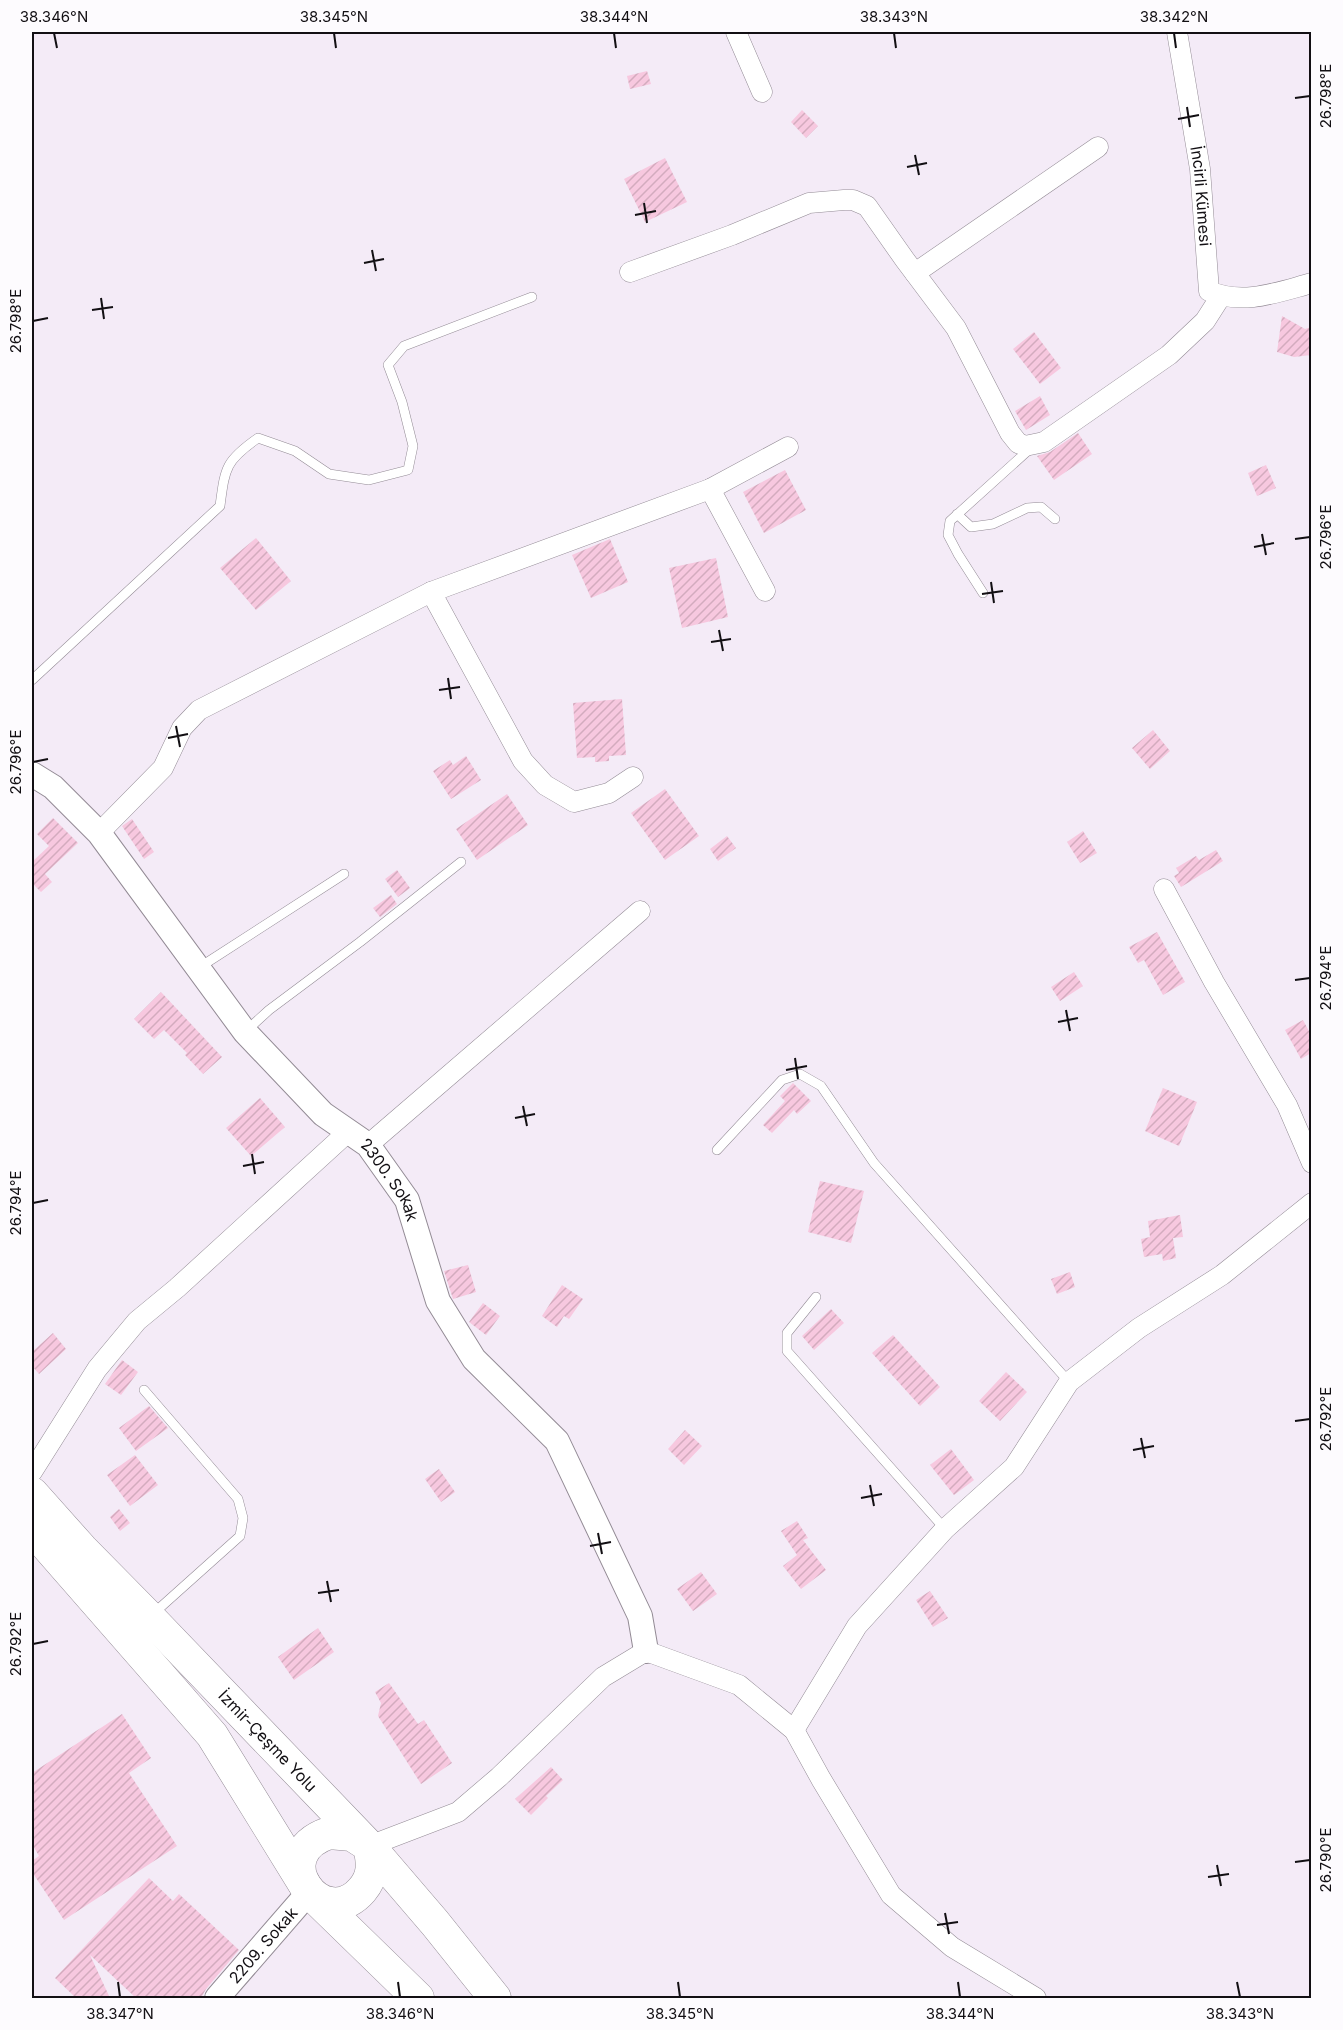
<svg xmlns="http://www.w3.org/2000/svg" width="1343" height="2030" font-family="Inter,sans-serif">
<defs>
<pattern id="building-hatch" width="6" height="6" patternUnits="userSpaceOnUse" patternTransform="scale(1.5)"><rect width="6" height="6" fill="#f7c8df"/><path d="M-1 1l2-2M0 6l6-6M5 7l2-2" fill="none" stroke="#d3abbe"/></pattern>
</defs>
<rect width="100%" height="100%" fill="#f4ebf7"/>
<path fill="url(#building-hatch)" d="M647,71L651,84L630,89L627,76Z
M802,110L818,126L806,138L791,122Z
M665,158L687,202L645,222L624,179Z
M1282,316L1305,329L1311,327V355L1294,357L1277,352Z
M1034,332L1061,368L1040,384L1013,349Z
M1040,396L1050,415L1026,430L1015,411Z
M1078,433L1092,454L1054,480L1037,456L1050,452Z
M1266,465L1276,488L1257,496L1248,473Z
M785,470L806,510L764,533L743,492Z
M256,538L291,581L256,610L220,568Z
M610,539L628,582L591,598L572,555Z
M716,558L728,617L682,628L669,568Z
M622,699L626,755L609,756V761L595,762V757L577,758L573,703Z
M1153,730L1170,751L1150,769L1132,748Z
M466,756L481,780L451,799L433,771L450,760L453,765Z
M665,789L699,836L665,860L631,813Z
M507,794L528,825L477,860L456,829Z
M53,818L78,843L45,874L52,882L41,892L34,885L32,888V859L33,861L49,846L37,834Z
M132,819L154,852L144,859L122,826Z
M1083,831L1097,853L1080,863L1067,842Z
M727,836L736,848L718,861L710,849Z
M1216,850L1223,861L1181,887L1174,876L1179,873L1176,868L1196,856L1199,860Z
M397,870L410,888L398,897L385,879Z
M391,895L397,904L380,917L373,908Z
M1157,932L1185,982L1163,995L1144,960L1138,963L1129,947Z
M1074,972L1083,986L1060,1001L1051,987Z
M161,992L222,1057L203,1074L185,1055L187,1053L164,1030L154,1039L134,1019Z
M1303,1020L1311,1035V1053L1301,1059L1285,1030Z
M793,1083L811,1101L797,1114L794,1110L772,1133L763,1125L785,1101L780,1096Z
M1163,1088L1197,1102L1179,1146L1145,1131Z
M260,1098L285,1127L251,1156L226,1128Z
M820,1181L864,1191L851,1243L808,1232Z
M1180,1215L1183,1237L1173,1238L1176,1258L1163,1261L1162,1254L1144,1257L1141,1239L1150,1237L1148,1221Z
M468,1265L476,1292L453,1299L444,1271Z
M1070,1272L1075,1287L1057,1294L1051,1279Z
M562,1285L583,1299L569,1319L564,1316L557,1327L542,1316Z
M483,1303L500,1316L486,1335L469,1322Z
M831,1309L844,1323L814,1350L802,1336Z
M53,1333L66,1349L39,1374L32,1366V1352Z
M893,1335L940,1387L920,1406L872,1353Z
M122,1360L138,1372L121,1395L105,1384Z
M1006,1372L1027,1392L1000,1421L979,1401Z
M149,1406L168,1428L136,1451L119,1428Z
M685,1430L702,1446L684,1465L668,1449Z
M951,1449L974,1480L954,1495L930,1465Z
M135,1455L158,1485L130,1506L107,1475Z
M439,1469L455,1492L441,1502L425,1479Z
M119,1509L130,1523L120,1531L110,1517Z
M797,1521L808,1538L803,1540L826,1570L801,1589L783,1566L797,1555L781,1531Z
M701,1572L717,1594L693,1611L677,1589Z
M930,1591L948,1618L933,1627L916,1600Z
M318,1628L334,1652L294,1680L278,1657Z
M389,1683L418,1724L424,1720L452,1763L421,1784L378,1716L381,1703L375,1692Z
M122,1714L151,1758L129,1773L177,1846L64,1920L32,1872V1861L39,1856L32,1844V1773Z
M551,1767L563,1780L546,1796L548,1798L531,1815L515,1799Z
M149,1878L173,1901L179,1894L239,1950L206,1989L201,1998H136L90,1955L110,1998H76L55,1978Z"/>
<g fill="none" stroke-linecap="round" stroke-linejoin="round">
<g stroke="#938b95" stroke-width="10">
<path id="service" d="M957,514L971,527L993,524L1027,508L1041,507L1055,519
M983,593L958,554L948,535L950,521L1032,447
M32,680L220,506C225,468 225,461 258,438L295,451L329,474L369,480L408,470L413,446L402,402L388,365L404,346L532,297
M200,967L344,874
M246,1031L269,1010L360,942L461,862
M717,1150L782,1080L800,1074L821,1086L874,1163L1069,1382
M816,1297L787,1333V1351L945,1529
M144,1390L238,1499L243,1518L240,1536L154,1613"/>
</g>
<g stroke="#938b95" stroke-width="21">
<g id="minor">
<path d="M736,32L762,92"/>
<path id="s1" d="M1177,32L1200,169L1209,291C1243,306 1278,292 1312,283"/>
<path d="M630,272L732,235L809,203L844,200H853L867,206L905,260L956,328L1010,433L1018,443L1025,446L1044,442L1169,355L1205,321L1221,296"/>
<path d="M915,273L1098,147"/>
<path d="M710,489L765,591"/>
<path d="M431,592L523,761L545,785L574,802L609,793L633,777"/>
<path d="M99,833L163,768L182,728L199,710L431,592L710,489L788,447"/>
<path d="M1164,889L1214,982L1287,1105L1312,1163"/>
<path d="M368,1145L640,911"/>
<path d="M32,1472L97,1369L137,1321L177,1288L349,1131"/>
<path d="M794,1730L857,1626L945,1529L1014,1467L1069,1382L1139,1328L1222,1275L1312,1203"/>
<path d="M369,1846L458,1812L499,1777L603,1677L646,1651L739,1685L794,1730L821,1779L891,1895L952,1947L1036,1998"/>
</g>
</g>
<g stroke="#938b95" stroke-width="26">
<g id="tertiary">
<path id="s2" d="M32,774L53,787L99,833L245,1032L323,1114L368,1145L407,1200L438,1301L474,1359L557,1441L640,1616L646,1651"/>
<path id="s3" d="M217,1998L309,1892"/>
</g>
</g>
<g stroke="#938b95" stroke-width="33">
<g id="trunk">
<path id="s4" d="M32,1493L82,1549L149,1617L369,1846L435,1923L495,1998"/>
<path d="M32,1529L212,1735L309,1892L418,1998"/>
<path d="M329,1833L352,1835L369,1846C373,1863 374,1876 362,1890C323,1935 263,1855 329,1833Z"/>
</g>
</g>
<use href="#service" stroke="#fff" stroke-width="9"/>
<use href="#minor" stroke="#fff" stroke-width="20"/>
<use href="#tertiary" stroke="#fff" stroke-width="24"/>
<use href="#trunk" stroke="#fff" stroke-width="32"/>
</g>
<path fill="none" stroke="#120f13" stroke-width="2" d="M54,33L57,48M334,33L336,48M614,33L616,48M894,33L896,48M1174,33L1176,48M1295,98L1310,96M1187,107L1190,127M1178,119L1199,115M915,155L919,175M907,167L927,163M644,203L647,223M635,215L656,211M372,250L376,271M364,263L384,259M101,298L104,319M92,310L113,307M33,321L48,318M1262,534L1266,555M1295,539L1310,537M1254,547L1274,543M991,582L994,603M982,594L1003,591M719,630L723,651M711,642L731,639M448,678L451,699M439,690L460,687M176,726L180,747M168,738L188,734M33,762L48,759M1295,980L1310,978M1066,1010L1070,1031M1058,1022L1078,1018M795,1058L798,1079M786,1070L807,1066M523,1106L527,1126M515,1118L535,1114M252,1154L255,1174M243,1166L264,1162M33,1203L48,1200M1295,1421L1310,1419M1141,1438L1145,1458M1133,1450L1154,1446M870,1485L874,1506M861,1498L882,1494M598,1533L602,1554M590,1546L611,1542M327,1581L331,1602M318,1593L339,1590M33,1644L48,1641M1295,1862L1310,1860M1217,1865L1221,1886M1208,1877L1229,1874M945,1913L949,1934M937,1925L958,1922M118,1982L120,1997M398,1982L400,1997M678,1982L680,1997M958,1982L960,1997M1237,1982L1240,1997"/>
<g text-anchor="middle" dominant-baseline="central" stroke-width="4.5" stroke-linejoin="round" paint-order="stroke">
<g font-size="16" fill="#120f13" stroke="#fdfbfe">
<text stroke="none"><textPath href="#s1" startOffset="166">İncirli Kümesi</textPath></text>
<text stroke="none"><textPath href="#s2" startOffset="546">2300. Sokak</textPath></text>
<text stroke="none"><textPath href="#s4" startOffset="342">İzmir-Çeşme Yolu</textPath></text>
<text stroke="none"><textPath href="#s3" startOffset="70">2209. Sokak</textPath></text>
</g>
</g>
<rect width="1343" height="2030" fill="none" stroke="#fdfbfe" stroke-width="66"/>
<rect x="33" y="33" width="1277" height="1964" fill="none" stroke="#120f13" stroke-width="2"/>
<g font-size="15" text-anchor="middle" fill="#120f13">
<text x="54" y="22">38.346°N</text>
<text x="334" y="22">38.345°N</text>
<text x="614" y="22">38.344°N</text>
<text x="894" y="22">38.343°N</text>
<text x="1174" y="22">38.342°N</text>
<text transform="translate(1326 96) rotate(-90)" y="5">26.798°E</text>
<text transform="translate(16 321) rotate(-90)" y="5">26.798°E</text>
<text transform="translate(1326 537) rotate(-90)" y="5">26.796°E</text>
<text transform="translate(16 762) rotate(-90)" y="5">26.796°E</text>
<text transform="translate(1326 978) rotate(-90)" y="5">26.794°E</text>
<text transform="translate(16 1203) rotate(-90)" y="5">26.794°E</text>
<text transform="translate(1326 1419) rotate(-90)" y="5">26.792°E</text>
<text transform="translate(16 1644) rotate(-90)" y="5">26.792°E</text>
<text transform="translate(1326 1860) rotate(-90)" y="5">26.790°E</text>
<text x="120" y="2019">38.347°N</text>
<text x="400" y="2019">38.346°N</text>
<text x="680" y="2019">38.345°N</text>
<text x="960" y="2019">38.344°N</text>
<text x="1240" y="2019">38.343°N</text>
</g>
</svg>
